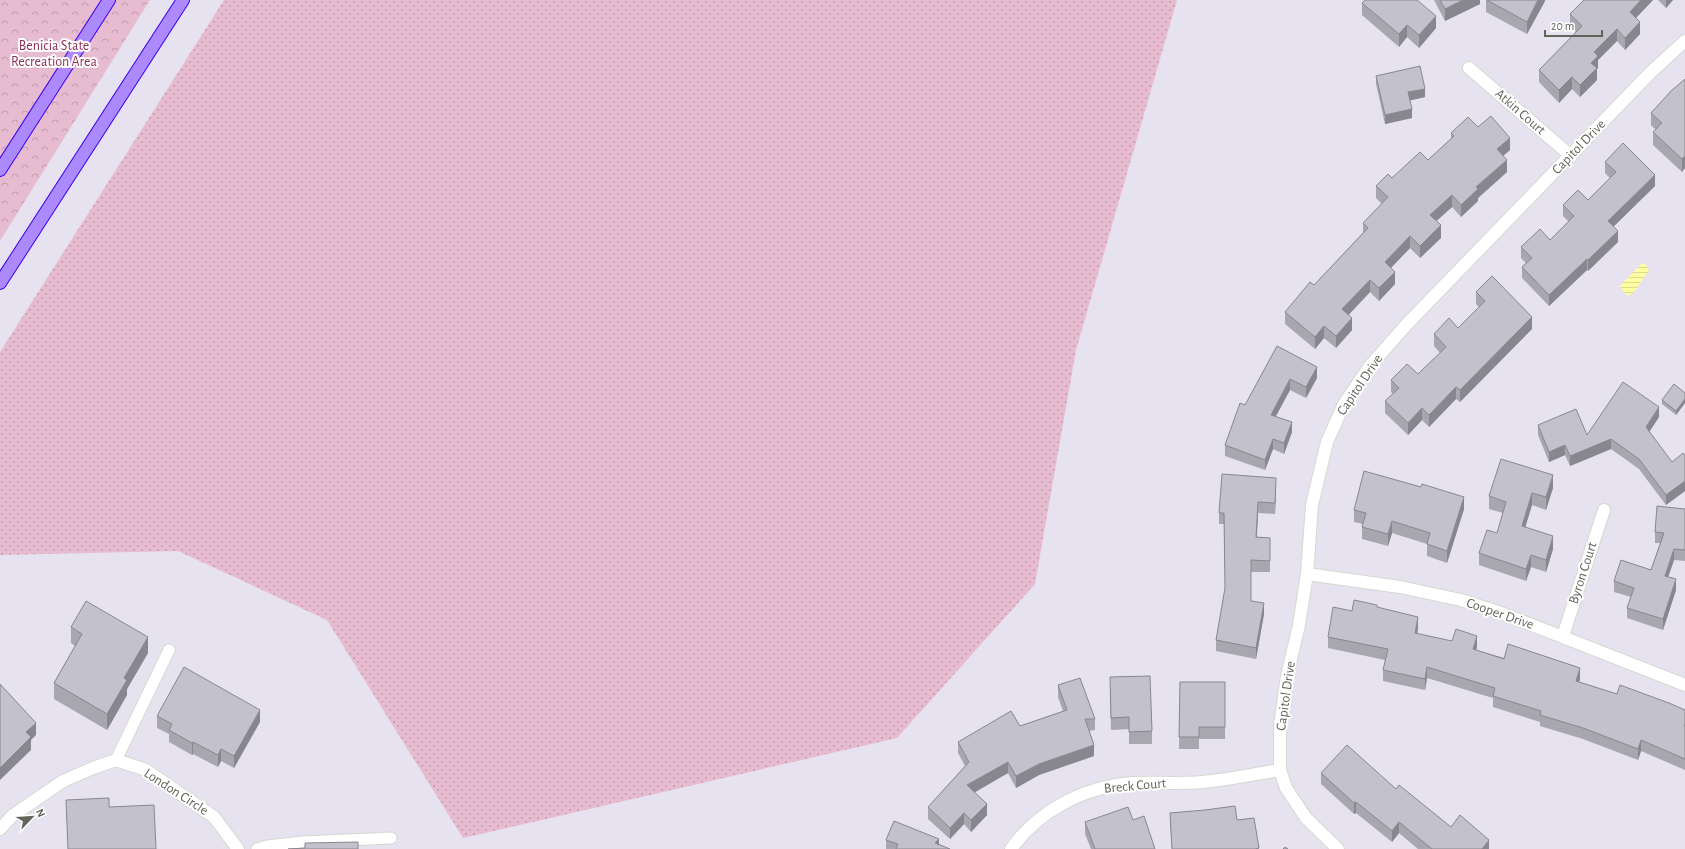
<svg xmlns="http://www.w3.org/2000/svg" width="1685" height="849" font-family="'Alegreya Sans',sans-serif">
<defs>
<pattern id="grass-dots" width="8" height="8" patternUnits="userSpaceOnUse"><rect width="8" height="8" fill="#e8bcd0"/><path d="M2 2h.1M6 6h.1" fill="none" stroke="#c09cac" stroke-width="1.8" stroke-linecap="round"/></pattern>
<pattern id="park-crowns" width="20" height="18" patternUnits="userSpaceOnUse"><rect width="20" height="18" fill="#e8bcd0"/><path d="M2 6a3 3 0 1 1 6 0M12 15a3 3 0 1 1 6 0" fill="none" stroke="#c09cac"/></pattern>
<pattern id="water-rules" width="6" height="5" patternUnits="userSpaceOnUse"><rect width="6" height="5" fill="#fffea2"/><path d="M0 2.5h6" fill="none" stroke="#dddc8e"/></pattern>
</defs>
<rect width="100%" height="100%" fill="#e6e2ef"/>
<path fill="url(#grass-dots)" d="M224,0H1177L1076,350L1035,584L897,738L463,838L327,620L178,551L0,555V352Z"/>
<path fill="url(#park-crowns)" d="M0,0H150L0,241Z"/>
<path fill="url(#water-rules)" d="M1642,263L1645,264L1649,270L1634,292L1628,296L1624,292L1620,286Z"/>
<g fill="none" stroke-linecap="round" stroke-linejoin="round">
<g stroke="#d6d8d0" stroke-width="13">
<path id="lane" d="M116,760L169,650
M257,849L267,846L303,842L391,838"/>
</g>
<g stroke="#d6d8d0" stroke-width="14">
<path id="street" d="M1469,68L1571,156
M1307,574L1400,587L1461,600L1504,614L1685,685
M1563,636L1604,510
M0,829L12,816L63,781L93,768L116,760L146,770L214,817L238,849
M1011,849C1039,810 1084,787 1132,783C1155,782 1179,784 1202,782C1228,780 1254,774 1280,770
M1338,849L1306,818L1286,788L1280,770V725L1287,676L1299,625L1307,574L1312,505L1327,442L1344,404L1369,367L1407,324L1651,72L1685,41"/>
</g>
<g stroke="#3a00f1" stroke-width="14">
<path id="highway" d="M0,170L109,0
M0,283L183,0"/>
</g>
<use href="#lane" stroke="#fff" stroke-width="11"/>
<use href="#street" stroke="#fff" stroke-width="12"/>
<use href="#highway" stroke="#ac89ff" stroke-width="12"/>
</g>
<path fill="#a8a6af" d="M1434,0H1480V4L1445,21Z
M1486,0H1545V1L1527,34L1486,12Z
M1653,0L1636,18L1640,34L1625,50L1617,41L1598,60V68L1597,69V80L1580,97L1572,89L1559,103L1539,82V70L1576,32L1570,26V14Z
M1658,0H1673L1666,8Z
M1362,3L1436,28L1419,48L1407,37L1399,47L1362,15Z
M1376,76L1425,97L1410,100L1412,118L1385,124L1376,84Z
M1685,79L1682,172L1653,145V132L1656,130L1651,125V113Z
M1478,127L1510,150L1503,156L1507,172L1478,198V201L1461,217L1452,207L1436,221L1441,238L1420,258L1410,248L1391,268L1395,284L1379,301L1370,292L1348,315L1352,330L1336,348L1324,338L1315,349L1285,324V312L1314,285L1363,233V223L1382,204L1376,198V186L1428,160L1451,139V133Z
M1605,162L1655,186L1614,226L1618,242L1588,271L1587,270L1549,306L1522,278V267L1526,263L1521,258V247L1550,240L1569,222L1563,216V205L1588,200L1610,178L1605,173Z
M1476,292L1532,329L1460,402L1456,399L1429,427L1422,420L1408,435L1385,413V401L1393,394L1391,392V380L1418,374L1440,353L1434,346V334L1458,328L1479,307L1476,304Z
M1277,346L1317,378L1306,398L1290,390L1276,416L1292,432L1284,454L1273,449L1265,470L1225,456V445Z
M1685,393V403L1676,415L1662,404V400Z
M1659,417L1649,432L1672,462L1685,456V491L1666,505L1639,469L1611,449L1570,466L1565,455L1549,462L1538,435V425L1587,435Z
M1553,488L1546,510L1532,505L1525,527L1553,549L1546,572L1531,567L1526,581L1479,565V553L1497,533L1503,513L1489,509V496Z
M1276,489L1275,514L1258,513L1257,537L1270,538V572H1251V601L1264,614L1256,659L1216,651V640L1225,589L1224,524H1219V513Z
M1464,509L1447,563L1427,556V544L1392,533L1388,546L1362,539V527L1363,524L1354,522V510Z
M1685,509V561L1674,560L1668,577L1676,590L1663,630L1627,618V608L1631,597L1614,592V581L1651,570L1660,543H1655V532Z
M1377,607L1418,628L1417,634L1477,647L1476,650L1580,679L1579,682L1617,694L1685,710V770L1641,751L1638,760L1583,739L1540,726V722L1493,707V698L1427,678L1425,690L1383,681V670L1385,660L1328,648V637L1352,611Z
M71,627L148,653L127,689V695L107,730L54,699V683L75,646L71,643Z
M1180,682H1225V739H1199V749H1179Z
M1058,685L1095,719V730L1089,731L1094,756L1039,775L1016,788L1008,773L974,792L987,815L971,832L964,824L950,839L928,819V807L965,766L958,753V742L1020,726L1063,711L1058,697Z
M1110,689L1152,731V744H1129V729L1111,730Z
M157,716L260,722L234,768L221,761L218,767L193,754L192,755L169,742V734L157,728Z
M1321,773L1396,789L1451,827L1489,849H1418L1399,833L1392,842L1356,813L1354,814L1321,784Z
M66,800L109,807L156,849H68Z
M1170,813L1237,820L1254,818L1259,849H1172L1170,823Z
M1133,820L1155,849H1091L1085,834V822Z
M886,840L939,844L950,849H886Z"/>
<path fill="#88878f" d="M1463,0H1480V4L1445,21V9Z
M1538,0H1545V1L1527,34V22Z
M1641,0H1653L1630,24V12Z
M1666,0H1673L1666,8Z
M1436,16V28L1419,48V35Z
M1640,22V34L1625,50V38Z
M1407,25V37L1399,47V34Z
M1617,29V41L1598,60V68L1597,69V80L1580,97V85L1594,52Z
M1572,77V89L1559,103V90Z
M1425,89V97L1408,101V92Z
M1412,109V118L1385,124V115Z
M1510,138V150L1497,161V149Z
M1685,156V168L1682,172V159Z
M1507,160V172L1478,198V201L1461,217V205L1476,187Z
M1655,175V186L1608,232V221Z
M1452,195V207L1430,227V215Z
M1441,225V238L1420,258V246Z
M1618,231V242L1588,271V260Z
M1410,236V248L1385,274V262Z
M1587,259V270L1549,306V295Z
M1395,272V284L1379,301V288Z
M1370,280V292L1342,322V309Z
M1532,317V329L1460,402V390Z
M1352,318V330L1336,348V336Z
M1324,326V338L1315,349V337Z
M1317,367V378L1306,398V387Z
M1290,379V390L1271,425V415Z
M1456,387V399L1429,427V415Z
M1685,399V403L1676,415V411Z
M1659,407V417L1646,437V427Z
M1422,408V420L1408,435V423Z
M1292,422V432L1284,454V443Z
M1273,439V449L1265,470V460Z
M1611,439V449L1570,466V456Z
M1565,445V455L1549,462V452Z
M1553,475V488L1546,510V497Z
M1276,478V489L1275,514V503Z
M1685,481V491L1666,505V495Z
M1532,493V505L1522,538V526Z
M1464,497V509L1447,563V551Z
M1258,502V513L1256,548V537Z
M1392,521V533L1388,546V534Z
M1553,536V549L1546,572V560Z
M1674,549V560L1665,586V576Z
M1531,555V567L1526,581V569Z
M1676,579V590L1663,630V619Z
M1264,603V614L1256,659V648Z
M1418,617V628L1415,644V633Z
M1477,636V647L1473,661V649Z
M148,637V653L127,689V695L107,730V714L124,678Z
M1427,667V678L1425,690V679Z
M1580,668V679L1576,692V681Z
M260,710V722L234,768V756Z
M36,723V735L31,740V750L0,780V768L26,732Z
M1641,740V751L1638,760V749Z
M193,742V754L192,755V743Z
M1094,745V756L1039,775L1016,788V776L1039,764Z
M221,749V761L218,767V755Z
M1008,762V773L967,797V785Z
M1356,802V813L1354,814V803Z
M987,804V815L971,832V820Z
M964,813V824L950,839V828Z
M1399,822V833L1392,842V831Z
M939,839V849L935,843Z
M1489,840V849H1482Z"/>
<path fill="#c3c1cc" stroke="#88878f" d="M1365,0H1417L1436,16L1419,35L1407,25L1399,34L1362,3Z
M1440,0H1463L1445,9Z
M1487,0H1538L1527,22Z
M1584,0H1641L1630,12L1640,22L1625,38L1617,29L1594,52L1598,56L1591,63L1597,68L1580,85L1572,77L1559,90L1539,70L1582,26L1570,14Z
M1420,66L1425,89L1408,92L1412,109L1385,115L1376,76Z
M1685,79V156L1682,159L1653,132L1662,123L1651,113L1671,91Z
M1491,116L1510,138L1497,149L1507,160L1476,187L1478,189L1461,205L1452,195L1430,215L1441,225L1420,246L1410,236L1385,262L1395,272L1379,288L1370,280L1342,309L1352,318L1336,336L1324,326L1315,337L1285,312L1310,282L1314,285L1368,228L1363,223L1388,197L1376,186L1388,174L1392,178L1420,152L1428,160L1454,136L1451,133L1468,117L1478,127Z
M1623,143L1655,175L1608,221L1618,231L1588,260L1587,259L1549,295L1522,267L1532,258L1521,247L1540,229L1550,240L1574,216L1563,205L1578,190L1588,200L1616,172L1605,162Z
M1492,276L1532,317L1460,390L1456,387L1429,415L1422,408L1408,423L1385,401L1399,388L1391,380L1407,364L1418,374L1446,347L1434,334L1449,318L1458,328L1485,301L1476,292Z
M1277,346L1317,367L1306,387L1290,379L1271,415L1292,422L1284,443L1273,439L1265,460L1225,445L1240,403L1245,405Z
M1623,382L1659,407L1646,427L1672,462L1683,453L1685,456V481L1666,495L1639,459L1611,439L1570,456L1565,445L1549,452L1538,425L1576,409L1587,435Z
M1674,384L1685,393V399L1676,411L1662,400Z
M1501,459L1553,475L1546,497L1532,493L1522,526L1553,536L1546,560L1531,555L1526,569L1479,553L1487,530L1497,533L1506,502L1489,496Z
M1364,471L1421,487L1422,484L1464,497L1447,551L1427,544L1430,533L1392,521L1388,534L1362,527L1366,513L1354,510Z
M1222,474L1276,478L1275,503L1258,502L1256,537L1270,538V561L1251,560V601L1264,603L1256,648L1216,640L1225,588L1224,513H1219Z
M1657,506L1685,509V550L1674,549L1665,576L1676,579L1663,619L1627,608L1634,588L1614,581L1621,560L1651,570L1664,533L1655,532Z
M1354,600L1377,605V607L1418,617L1415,633L1452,641L1456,629L1477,636L1473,649L1504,659L1508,644L1580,668L1576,681L1617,694L1620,685L1669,703L1685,710V724L1684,726H1685V759L1641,740L1638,749L1583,728L1540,715L1541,711L1493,696L1495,688L1427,667L1425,679L1383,670L1388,649L1328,637L1333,607L1352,611Z
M86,601L148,637L124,678L127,680L107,714L54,683L82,634L71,627Z
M184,667L260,710L234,756L221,749L218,755L193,742L192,743L169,730L172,724L157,716Z
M1150,676L1152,731L1129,732V717L1111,718L1110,677Z
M1080,678L1095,719H1085L1094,745L1039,764L1016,776L1008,762L967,785L987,804L971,820L964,813L950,828L928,807L969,762L958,742L1011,711L1020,726L1067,710L1058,685Z
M1180,682H1225V727H1199V737H1179Z
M0,684L36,723L26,732L31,737L0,768Z
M1347,745L1396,789L1399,785L1451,827L1460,815L1489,840L1482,849H1432L1399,822L1392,831L1356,802L1354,803L1321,773Z
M109,798V807L154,805L156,849H68L66,800Z
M1235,806L1237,820L1254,818L1259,848L1255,849H1172L1170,813L1205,810Z
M1128,807L1133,820L1144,816L1155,849H1095L1085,822Z
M894,821L939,839L935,843L950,849H896L898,844L886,840Z
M358,842V849H288L305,848V843Z
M1285,847L1288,849H1283Z"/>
<g text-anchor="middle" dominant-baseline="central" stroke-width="4" stroke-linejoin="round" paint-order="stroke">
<g font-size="14" fill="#8e3055" stroke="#fff">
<text x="54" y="46">Benicia State<tspan x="54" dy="16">Recreation Area</tspan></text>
</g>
<g font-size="14" fill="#63645a" stroke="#fff">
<text transform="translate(1520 112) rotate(41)">Atkin Court</text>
<text transform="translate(1579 147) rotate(-46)">Capitol Drive</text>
<text transform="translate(1360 385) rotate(-56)">Capitol Drive</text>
<text transform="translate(1583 573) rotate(-72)">Byron Court</text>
<text transform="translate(1500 614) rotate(19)">Cooper Drive</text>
<text transform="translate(1286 696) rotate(-82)">Capitol Drive</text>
<text transform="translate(1135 786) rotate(-5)">Breck Court</text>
<text transform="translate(176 792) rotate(33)">London Circle</text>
</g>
</g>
<g transform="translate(32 817) rotate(65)" stroke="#ffffff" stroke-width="3" paint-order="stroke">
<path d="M0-3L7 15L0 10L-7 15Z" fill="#63645a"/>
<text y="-6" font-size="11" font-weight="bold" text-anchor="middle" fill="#63645a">N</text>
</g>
<path d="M1545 30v6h57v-6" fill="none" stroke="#63645a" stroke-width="2"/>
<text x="1551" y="30" font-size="12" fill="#63645a" stroke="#ffffff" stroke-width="3" paint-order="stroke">20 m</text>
</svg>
